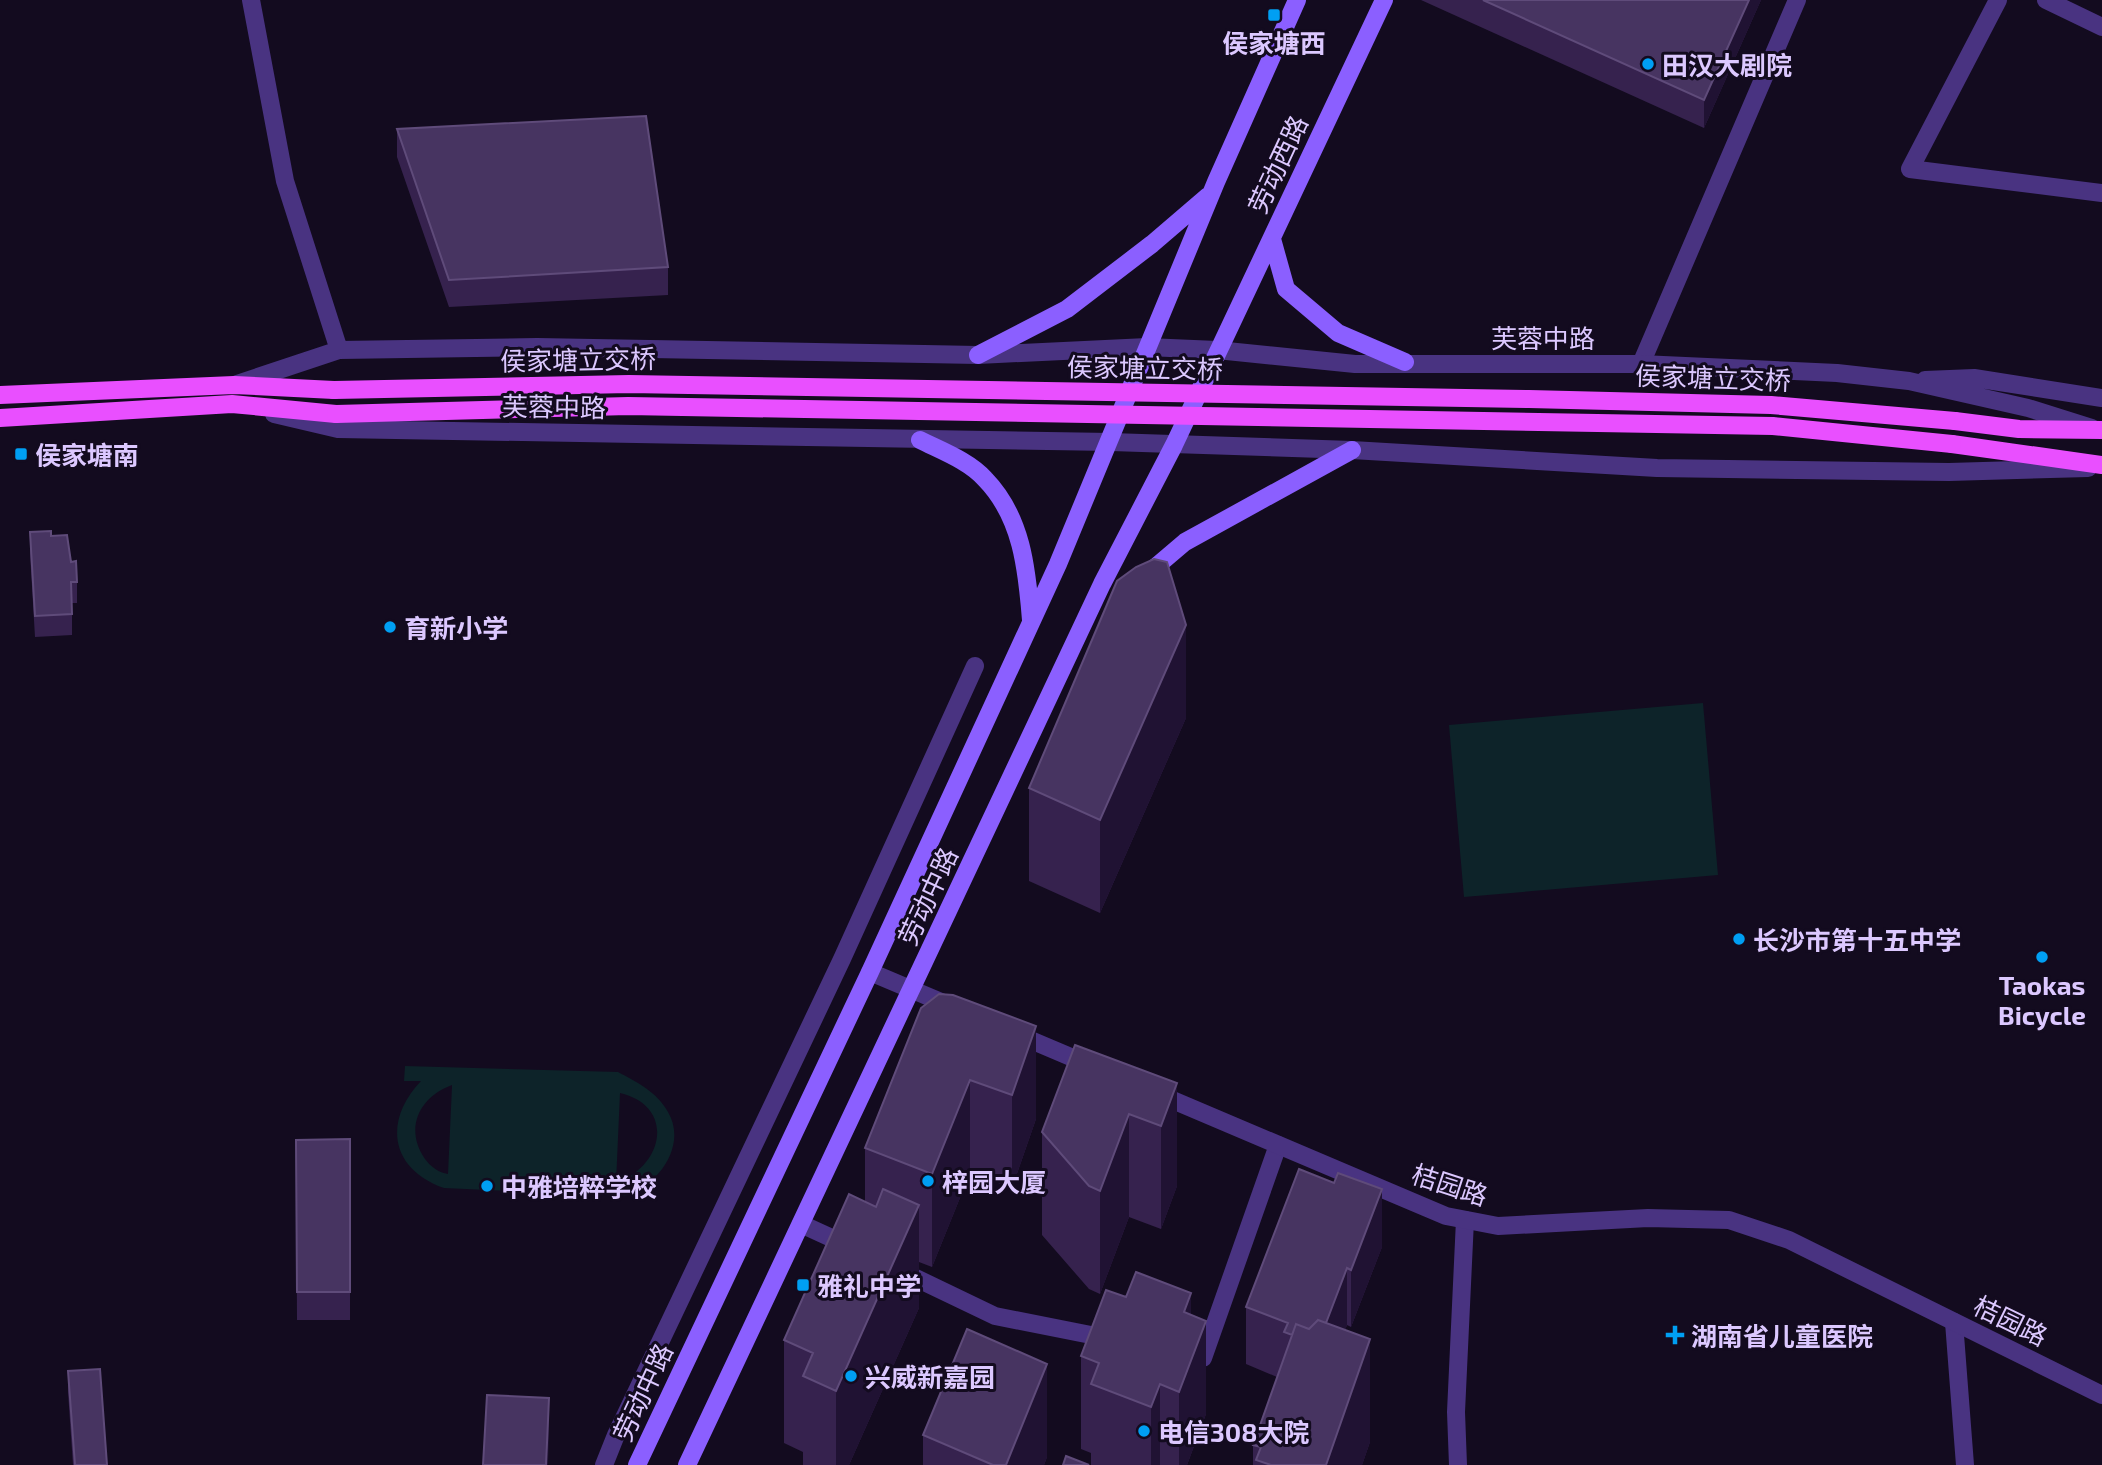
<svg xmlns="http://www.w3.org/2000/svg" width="2102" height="1465" font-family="'Exo 2','Noto Sans SC',sans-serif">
<rect width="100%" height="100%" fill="#130b1f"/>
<path fill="#0d2329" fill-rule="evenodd" d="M1703,703L1718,875L1464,897L1449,725Z
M405,1066L618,1072C637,1082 657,1092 668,1112C688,1146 657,1186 625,1196L444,1188C390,1169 383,1121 421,1081H404ZM452,1085V1086L448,1174C439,1173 430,1166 425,1159C404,1129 419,1097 452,1085ZM620,1093C675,1106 665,1165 616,1183Z"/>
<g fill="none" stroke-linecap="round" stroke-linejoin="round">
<path stroke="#493381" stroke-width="18" d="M1998,0L1910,169L2102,193
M2046,0L2102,27
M1641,364L1797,0
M801,1224L849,1246
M899,1270L995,1316L1111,1339
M1954,1322L1965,1465
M1189,1355L1203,1358L1278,1145
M604,1465L616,1435L842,959L975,666
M1458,1465L1456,1412L1465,1220"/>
<path stroke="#493381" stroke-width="18" d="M251,0L285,181L339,350
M1925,380L1974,378L2102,398
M237,384L339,350L537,347L978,355L1147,347L1217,350L1355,364H1641L1837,373L1909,381L2028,408L2092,428
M274,414L338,429L1111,442L1352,450L1657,468L1949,472L2088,468
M870,972L953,1007
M1014,1033L1092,1066
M1156,1093L1446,1216L1498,1226L1648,1218L1729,1220L1789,1240L2102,1395"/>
<path stroke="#8b5fff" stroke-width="18" d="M1272,239L1286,289L1338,333L1405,362
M978,355L1067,309L1152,244L1208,196
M920,440C942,451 969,461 985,479C1022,517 1027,569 1031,620
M1145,576L1185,542L1352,450
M637,1465L870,972L1058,564L1216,182L1297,0
M687,1465L1102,584L1174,445L1384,0"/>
<path stroke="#e94fff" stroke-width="18" d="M0,395L234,385L334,390
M0,418L232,404L336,414
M1955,421L2019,429L2102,430
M1952,444L2102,465"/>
<path stroke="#e94fff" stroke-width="18" d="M334,390L629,384L1529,399L1771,405L1955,421
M336,414L628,406L1773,426L1952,444"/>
</g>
<path fill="#36224e" d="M1421,0H1761L1704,128Z
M397,129L668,267V295L449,307L397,157Z
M30,532L51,536L71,562L77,582V603H72V635L35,637L30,553Z
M1186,718L1100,913L1029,881V788Z
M921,1008L1036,1119L1012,1188L970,1173L932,1267L919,1262V1308L849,1465H803V1452L784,1443V1340L865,1202V1148Z
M1177,1083V1186L1161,1229L1129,1217L1100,1294L1089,1289L1042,1235V1132Z
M350,1139V1320H297L296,1140Z
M1382,1247L1351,1327L1347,1325L1345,1330L1370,1442L1362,1465H1253V1445L1277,1377L1246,1364V1307Z
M1126,1297L1191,1315L1206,1414L1187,1465H1091V1453L1081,1449V1356Z
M68,1371L107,1465H73L68,1392Z
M923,1435L1047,1457L1044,1465H923Z"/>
<path fill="#201233" d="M1749,0H1761L1704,128V100Z
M1186,625V718L1100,913V820Z
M1036,1026V1119L1012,1188V1095Z
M970,1080V1173L932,1267V1174Z
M1177,1083V1186L1161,1229V1126Z
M1129,1114V1217L1100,1294V1191Z
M1382,1189V1247L1351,1327V1270Z
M919,1205V1308L849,1465H836V1391Z
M1347,1268V1325L1317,1402V1345Z
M1191,1293V1361L1206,1321V1414L1187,1465H1179V1392L1184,1312Z
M1370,1339V1442L1362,1465H1326Z
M1047,1364V1457L1044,1465H1006Z
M1160,1384V1465H1151V1407Z
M549,1398V1439L548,1465H546Z"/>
<path fill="#473461" stroke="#5f4b7a" stroke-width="2" d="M1483,0H1749L1704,100Z
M646,116L668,267L449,280L397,129Z
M51,531V536L67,535L71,562L76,561L77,582H71L72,614L35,616L30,532Z
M1154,559L1167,562L1186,625L1100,820L1029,788L1117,581L1136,567Z
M939,994L953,995L1036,1026L1012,1095L970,1080L932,1174L865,1148L921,1008Z
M1075,1045L1177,1083L1161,1126L1129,1114L1100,1191L1089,1186L1042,1132Z
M350,1139V1292H297L296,1140Z
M1299,1169L1334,1183L1338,1173L1382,1189L1351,1270L1347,1268L1326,1323L1318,1320L1309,1329L1296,1324L1292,1335L1284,1332L1288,1323L1246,1307Z
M883,1189L919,1205L836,1391L803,1376L813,1353L784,1340L849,1194L876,1207Z
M1136,1272L1191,1293L1184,1312L1206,1321L1179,1392L1160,1384L1151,1407L1091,1384L1099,1363L1081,1356L1106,1290L1126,1297Z
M1318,1320L1370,1339L1326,1465H1271L1256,1460L1261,1447L1253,1445L1296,1324L1309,1329Z
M967,1329L1047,1364L1006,1465H993L923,1435Z
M100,1369L107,1465H75L68,1371Z
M487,1395L549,1398L546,1465H483Z
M1066,1456L1089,1465H1063Z"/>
<g fill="#009ff3" stroke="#130b1f" stroke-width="2.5">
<rect x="1267" y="8" width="14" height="14" rx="3.5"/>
<circle cx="1648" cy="64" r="7"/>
<rect x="14" y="447" width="14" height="14" rx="3.5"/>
<circle cx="390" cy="627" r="7"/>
<circle cx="1739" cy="939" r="7"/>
<circle cx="2042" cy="957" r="7"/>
<circle cx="928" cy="1181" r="7"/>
<circle cx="487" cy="1186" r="7"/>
<rect x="796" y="1278" width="14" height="14" rx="3.5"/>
<path d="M1671.5 1324.5h7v7h7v7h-7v7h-7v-7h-7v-7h7z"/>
<circle cx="851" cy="1376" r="7"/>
<circle cx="1144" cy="1431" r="7"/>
</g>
<g text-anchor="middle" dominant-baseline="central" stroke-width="6" stroke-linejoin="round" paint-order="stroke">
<g font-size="26" font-weight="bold" fill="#dcc8ff" stroke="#130b1f" text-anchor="start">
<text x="1274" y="42" text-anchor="middle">侯家塘西</text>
<text x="1662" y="64">田汉大剧院</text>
<text x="35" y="454">侯家塘南</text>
<text x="404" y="627">育新小学</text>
<text x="1753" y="939">长沙市第十五中学</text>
<text x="2042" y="984" text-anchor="middle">Taokas<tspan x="2042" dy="30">Bicycle</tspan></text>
<text x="942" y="1181">梓园大厦</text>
<text x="501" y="1186">中雅培粹学校</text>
<text x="817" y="1285">雅礼中学</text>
<text x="1691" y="1335">湖南省儿童医院</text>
<text x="865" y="1376">兴威新嘉园</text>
<text x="1158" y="1431">电信308大院</text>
</g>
<g font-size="26" fill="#dcc8ff" stroke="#130b1f">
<text transform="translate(1277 164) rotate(-65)">劳动西路</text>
<text x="1543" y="337">芙蓉中路</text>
<text transform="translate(578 359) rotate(-1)">侯家塘立交桥</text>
<text transform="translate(1145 367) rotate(1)">侯家塘立交桥</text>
<text transform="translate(1713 377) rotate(2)">侯家塘立交桥</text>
<text transform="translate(554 406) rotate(1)">芙蓉中路</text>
<text transform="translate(927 896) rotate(-65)">劳动中路</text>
<text transform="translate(1450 1184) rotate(18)">桔园路</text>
<text transform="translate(2011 1320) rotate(26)">桔园路</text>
<text transform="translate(642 1392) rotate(-65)">劳动中路</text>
</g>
</g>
</svg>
